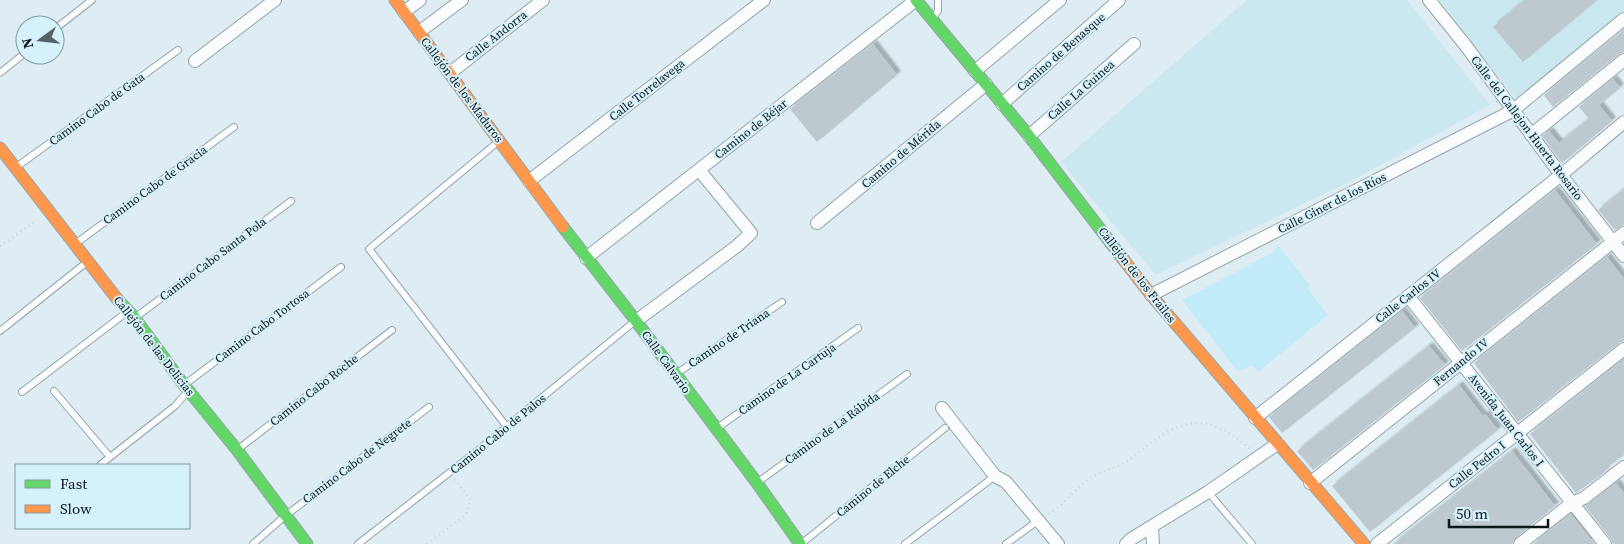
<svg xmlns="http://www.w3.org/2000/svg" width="1624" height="544" font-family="'Source Serif 4',serif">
<defs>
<filter id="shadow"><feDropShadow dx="4" dy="-4" stdDeviation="1" flood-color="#0004"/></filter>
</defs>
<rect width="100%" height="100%" fill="#ddedf3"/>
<path fill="#cbe7f0" d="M1247,0H1407L1490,105L1355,179L1156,275L1061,162Z
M1439,0H1624V13L1519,103Z"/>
<path fill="#c2ebf8" d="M1278,245L1310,286L1307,288L1328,315L1258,372L1252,365L1238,372L1182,300L1274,252Z"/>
<path fill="#bdc9ce" filter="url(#shadow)" d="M1525,0H1597L1523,62L1493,27Z
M1624,30V52L1619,54L1553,107L1544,95Z
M873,44L897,75L817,142L790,109Z
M1613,79L1620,88L1599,105L1612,121L1562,163L1542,136L1549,131L1559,143L1589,119L1579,107Z
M1624,189V225L1615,230L1598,210Z
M1555,190L1597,244L1462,351L1420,298Z
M1607,257L1624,279V341L1619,343L1518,422L1474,363Z
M1402,311L1415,328L1282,433L1269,417Z
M1429,346L1445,365L1313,470L1297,451Z
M1624,359V455L1605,469L1606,471L1576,493L1530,434Z
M1459,385L1483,416L1485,414L1498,430L1370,532L1332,486Z
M1512,451L1555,506L1515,538L1512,544H1393Z
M1616,483L1624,493V544H1613L1611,539L1585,506Z
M1571,514L1595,544H1533Z"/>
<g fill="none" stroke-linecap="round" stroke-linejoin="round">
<g stroke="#97a3a8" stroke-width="8">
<path id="lane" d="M933,18L938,11V0
M55,29L92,0
M0,73L25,53
M499,141L369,249L507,427
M15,168L178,50
M75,244L234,127
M136,317L291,201
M0,331L87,262
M676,374L782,302
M184,385L341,267
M54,391L110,457
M22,392L127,312
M716,429L858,328
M237,450L392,330
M100,465L175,406L188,391
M758,482L907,374
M1208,492L1252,544
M253,544L285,516L429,407
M358,544L477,451L635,321
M801,544L945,428
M905,544L995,476
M1006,544L1039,520"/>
</g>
<g stroke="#97a3a8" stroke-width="14">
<path id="street" d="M1429,0L1466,46L1561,175L1624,256
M404,12L420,0
M419,32L462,0
M195,61L275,0
M975,71L1060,0
M450,73L543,0
M1002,104L1119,0
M1531,135L1624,60
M1029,136L1134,44
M529,181L764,0
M817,223L986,84
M586,258L916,0
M1151,295L1512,111L1624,19
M1408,296L1605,544
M636,321L737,246L751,233L699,170
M942,408L995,476L1006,482L1058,544
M1255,418L1561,175L1624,122
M1310,483L1624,233
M1152,527L1153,544
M1126,544L1131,539L1208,492L1277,444
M1377,544L1624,349
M1520,544L1572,503L1584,498L1624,467"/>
</g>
<g stroke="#97a3a8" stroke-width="13">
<path id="fast" d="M916,0L1029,136L1123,259
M563,227L636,321L757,483L800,544
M118,300L134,317L184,385L237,450L307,544"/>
</g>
<g stroke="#97a3a8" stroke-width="13">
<path id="slow" d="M395,0L563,227
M0,148L118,300
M1123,259L1151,295L1364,544"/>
</g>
<path stroke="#cfd4d5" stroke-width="2.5" stroke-dasharray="1 4" stroke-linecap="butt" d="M0,246L37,220
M1049,514C1065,504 1076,487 1092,477C1103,470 1116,468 1127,461C1140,453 1151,441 1164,434C1198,414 1223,424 1250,449
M427,544L466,515L471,500L454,479"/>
<use href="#lane" stroke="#fafcfd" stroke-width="6"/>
<use href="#street" stroke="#fafcfd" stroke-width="12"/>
<use href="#fast" stroke="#63d668" stroke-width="11"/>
<use href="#slow" stroke="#ff974d" stroke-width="11"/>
</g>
<g text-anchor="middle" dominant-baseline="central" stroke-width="4" stroke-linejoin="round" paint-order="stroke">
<g font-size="12" fill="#0d171a" stroke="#d5f1fb">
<text transform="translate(496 36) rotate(-38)">Calle Andorra</text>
<text transform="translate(1061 52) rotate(-41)">Camino de Benasque</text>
<text transform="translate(462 90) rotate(53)">Callejón de los Maduros</text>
<text transform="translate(647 90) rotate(-38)">Calle Torrelavega</text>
<text transform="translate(1081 90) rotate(-41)">Calle La Guinea</text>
<text transform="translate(97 109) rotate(-36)">Camino Cabo de Gata</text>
<text transform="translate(1527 128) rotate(53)">Calle del Callejon Huerta Rosario</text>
<text transform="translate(751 129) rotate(-38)">Camino de Béjar</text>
<text transform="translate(901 154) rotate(-40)">Camino de Mérida</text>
<text transform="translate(155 185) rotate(-36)">Camino Cabo de Gracia</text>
<text transform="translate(1332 203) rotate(-27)">Calle Giner de los Ríos</text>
<text transform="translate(213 259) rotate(-37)">Camino Cabo Santa Pola</text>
<text transform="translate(1137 275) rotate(52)">Callejón de los Frailes</text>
<text transform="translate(1408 296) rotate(-38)">Calle Carlos IV</text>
<text transform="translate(262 326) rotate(-37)">Camino Cabo Tortosa</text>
<text transform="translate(729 338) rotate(-34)">Camino de Triana</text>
<text transform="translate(154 346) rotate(52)">Callejón de las Delicias</text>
<text transform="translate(666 362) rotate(54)">Calle Calvario</text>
<text transform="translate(1461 362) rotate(-39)">Fernando IV</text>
<text transform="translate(787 379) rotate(-35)">Camino de La Cartuja</text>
<text transform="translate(314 390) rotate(-38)">Camino Cabo Roche</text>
<text transform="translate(1506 420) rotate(52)">Avenida Juan Carlos I</text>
<text transform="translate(832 428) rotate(-36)">Camino de La Rábida</text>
<text transform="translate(498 434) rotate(-39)">Camino Cabo de Palos</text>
<text transform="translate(357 461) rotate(-37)">Camino Cabo de Negrete</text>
<text transform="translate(1477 465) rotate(-38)">Calle Pedro I</text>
<text transform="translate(873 486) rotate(-39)">Camino de Elche</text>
</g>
</g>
<rect x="15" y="464" width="175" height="65" fill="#d5f1fb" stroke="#859aa1"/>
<rect x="25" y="480" width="25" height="8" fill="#63d668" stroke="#859aa1"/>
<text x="60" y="489" font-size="15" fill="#0d171a">Fast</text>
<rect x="25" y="505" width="25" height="8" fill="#ff974d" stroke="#859aa1"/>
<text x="60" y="514" font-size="15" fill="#0d171a">Slow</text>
<g transform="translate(40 40) rotate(255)"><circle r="24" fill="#d5f1fb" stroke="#859aa1"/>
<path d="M0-4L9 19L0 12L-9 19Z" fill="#566266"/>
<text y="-8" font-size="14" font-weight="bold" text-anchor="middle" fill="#0d171a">N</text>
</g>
<path d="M1449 519v8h99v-8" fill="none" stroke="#0d171a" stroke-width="2.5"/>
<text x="1456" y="519" font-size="15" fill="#0d171a" stroke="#d5f1fb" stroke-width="4" paint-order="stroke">50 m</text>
</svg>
